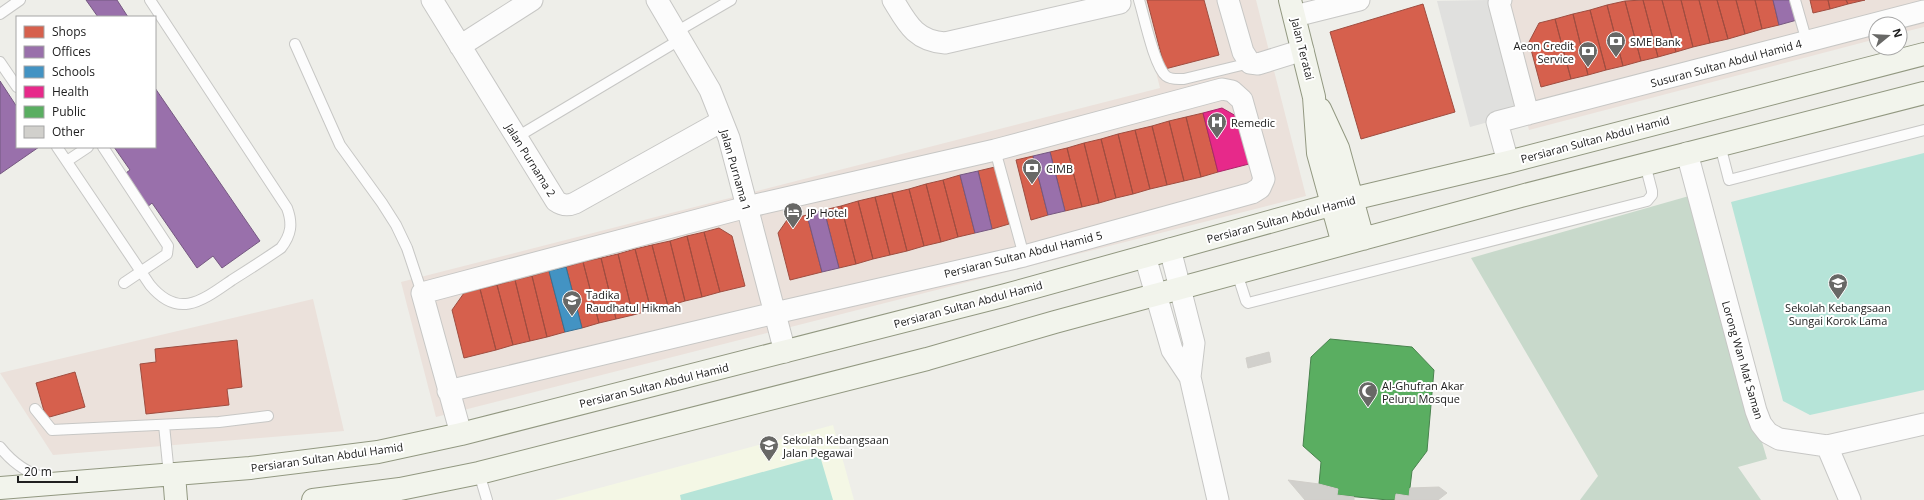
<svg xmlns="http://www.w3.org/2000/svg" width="1924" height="500" font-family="'Open Sans',sans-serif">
<rect width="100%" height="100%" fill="#eeeee9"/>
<path fill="#ebe1db" d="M1138,0H1256L1306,196L436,417L401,282L1160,88Z
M1495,0H1924V27L1900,33V24H1876V39L1529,130Z
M313,299L344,431L53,455L0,373Z"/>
<path fill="#f4f7e5" d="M833,425L854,500H555Z"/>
<path fill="#c8d9cb" d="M1689,196L1767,459L1738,467L1761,500H1580L1598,476L1471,258Z"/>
<path fill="#b6e4d8" d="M1924,153V390L1810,415L1783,401L1731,202Z
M820,456L833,500H681L680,495Z"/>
<path fill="#e0e0de" d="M1488,0L1518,114L1470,127L1437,1Z"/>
<path fill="#d6604d" stroke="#9f4d40" d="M1147,0H1204L1219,55L1165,69Z
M1643,0H1662L1676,52L1658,57Z
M1643,0L1658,57L1641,61L1625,1Z
M1662,0H1681L1693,47L1676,52Z
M1681,0H1699L1710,43L1693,47Z
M1699,0H1717L1728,39L1710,43Z
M1717,0H1736L1745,34L1728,39Z
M1736,0H1755L1762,29L1745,34Z
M1755,0H1773L1779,25L1762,29Z
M1810,0H1828L1830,9L1813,13Z
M1828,0H1846L1848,4L1830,9Z
M1846,0H1865L1848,4Z
M1625,1L1641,61L1623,66L1607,5Z
M1423,4L1455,112L1361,139L1330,32Z
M1607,5L1623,66L1606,70L1590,10Z
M1590,10L1606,70L1588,75L1573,14Z
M1573,14L1588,75L1571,79L1555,19Z
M1555,19L1571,79L1541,87L1529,42L1539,23Z
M1203,113L1218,172L1201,177L1186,117Z
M1186,117L1201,177L1184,181L1169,121Z
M1169,121L1184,181L1167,185L1152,126Z
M1152,126L1167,185L1150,189L1135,130Z
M1135,130L1150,189L1133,194L1118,134Z
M1118,134L1133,194L1116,198L1101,139Z
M1101,139L1116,198L1099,203L1084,143Z
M1084,143L1099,203L1082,207L1067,148Z
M1067,148L1082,207L1065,211L1050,152Z
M1033,156L1048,215L1031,220L1016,160Z
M995,167L1009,224L992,229L978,171Z
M960,175L975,233L958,237L943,180Z
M943,180L958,237L941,242L926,184Z
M926,184L941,242L924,246L909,189Z
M909,189L924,246L907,251L892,193Z
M892,193L907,251L890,255L875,197Z
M875,197L890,255L873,259L858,201Z
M858,201L873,259L856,264L841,206Z
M841,206L856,264L839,268L824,210Z
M807,215L822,272L790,280L778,233L787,220Z
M719,228L732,236L745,286L720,292L704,232Z
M704,232L720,292L702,297L687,236Z
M687,236L702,297L685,301L670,241Z
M670,241L685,301L668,306L652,245Z
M652,245L668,306L651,310L635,249Z
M635,249L651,310L633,315L618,254Z
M618,254L633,315L616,319L601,258Z
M601,258L616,319L599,323L583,262Z
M583,262L599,323L582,328L566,267Z
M549,271L565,332L547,337L532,276Z
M532,276L547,337L530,341L515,280Z
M515,280L530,341L513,345L497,285Z
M497,285L513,345L496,350L480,289Z
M480,289L496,350L464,358L452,310L464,293Z
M237,340L242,387L227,389L229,405L146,414L140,364L156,362L155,349Z
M75,372L85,407L46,418L36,383Z"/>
<path fill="#9970ab" stroke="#755881" d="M86,0H117L128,17H98Z
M1773,0H1792L1797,20L1779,25Z
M0,81L17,107V147H39L0,174Z
M155,88L260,241L222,268L213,256L197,268L152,203L146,208L123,175L130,170L114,147H155Z
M1050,152L1065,211L1048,215L1033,156Z
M978,171L992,229L975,233L960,175Z
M824,210L839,268L822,272L807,215Z"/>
<path fill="#4393c3" stroke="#387092" d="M566,267L582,328L565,332L549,271Z"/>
<path fill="#e7298a" stroke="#ab266a" d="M1222,108L1236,116L1249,164L1218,172L1203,113Z"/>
<path fill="#5aae61" stroke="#49834e" d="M1330,339L1412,347L1434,370L1427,451L1412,471L1409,496L1396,494L1395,500H1388L1337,495L1338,489L1319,484L1321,462L1303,446L1311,357Z"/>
<path fill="#d1d0cc" stroke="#d1cfca" d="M1269,352L1271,362L1248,368L1246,358Z
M1288,480L1319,484L1338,489L1337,495L1354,497V500H1305Z
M1439,487L1447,493L1438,500H1395L1396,494L1409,496L1410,488Z"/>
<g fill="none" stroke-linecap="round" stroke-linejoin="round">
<g stroke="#c7c7c5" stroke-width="12">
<path id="lane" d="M1139,0C1144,16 1154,66 1166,76C1171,80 1179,79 1184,79L1250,63
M1795,0L1807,42
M0,14L20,0
M676,32L731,0
M295,44L340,145L382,203L396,225L407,248L422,293
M0,62L17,87
M517,137L681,39
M1720,145L1729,180L1924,130
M57,147L150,285C179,320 203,300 232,280C248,270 265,259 281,248C291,235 293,224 287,208L150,0
M103,147L168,246L167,254L124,283
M995,150L1024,256
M67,161L88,147
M1237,273L1246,301L1248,303L1647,201L1652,195V191L1645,164
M35,409L52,430L219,422L268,416
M164,425L169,475
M0,447C12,462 28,474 47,478
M479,473L487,500"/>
</g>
<g stroke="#c7c7c5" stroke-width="23">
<path id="street" d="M432,0L556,201C563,206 568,206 575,203L722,121
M657,0L710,90L729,138L785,352
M893,0C907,23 915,41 945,43L1120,3
M1228,0L1243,52L1250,63L1258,64L1303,50
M1501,0L1499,3L1528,114
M1295,16L1359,0
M460,46L532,0
M1687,153L1756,411L1761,424L1768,433L1779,439L1827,446L1924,424
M1508,162L1497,122L1924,11
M1170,249L1194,343L1190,377L1218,500
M1145,256L1172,350L1190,377
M448,391L775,313L1024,256L1252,193L1260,188L1264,179L1242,100L1232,91L1222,89L995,150L747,207L422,293L461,434
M1827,446L1850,500"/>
</g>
<g stroke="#929881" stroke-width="24">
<path id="secondary" d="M1290,0L1314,97L1318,153L1343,244
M1320,109L1338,148L1363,239
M174,474L176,500
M0,488L250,468L378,452L461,434L1006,295L1352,199L1508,162L1924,54
M313,500L400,489L479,473L927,359L1055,322L1521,196L1924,93"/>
</g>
<use href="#lane" stroke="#fcfcfc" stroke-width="10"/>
<use href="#street" stroke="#fcfcfc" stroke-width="21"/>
<use href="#secondary" stroke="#f2f4ec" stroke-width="22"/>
</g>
<defs>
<g id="bank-pin" transform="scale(1)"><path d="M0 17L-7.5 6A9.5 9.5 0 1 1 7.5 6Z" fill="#686866" stroke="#fff"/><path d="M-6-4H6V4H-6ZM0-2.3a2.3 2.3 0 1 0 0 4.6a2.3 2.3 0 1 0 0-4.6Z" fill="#fff"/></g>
<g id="hospital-pin" transform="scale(1)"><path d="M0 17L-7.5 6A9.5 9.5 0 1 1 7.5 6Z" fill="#686866" stroke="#fff"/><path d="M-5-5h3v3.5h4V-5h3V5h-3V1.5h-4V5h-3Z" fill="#fff"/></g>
<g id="hotel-pin" transform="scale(1)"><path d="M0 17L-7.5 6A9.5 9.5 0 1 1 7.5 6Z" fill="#686866" stroke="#fff"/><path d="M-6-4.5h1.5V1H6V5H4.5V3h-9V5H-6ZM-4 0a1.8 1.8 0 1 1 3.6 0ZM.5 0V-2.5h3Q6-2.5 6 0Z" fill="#fff"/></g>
<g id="school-pin" transform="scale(1)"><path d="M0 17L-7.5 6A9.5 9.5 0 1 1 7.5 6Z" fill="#686866" stroke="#fff"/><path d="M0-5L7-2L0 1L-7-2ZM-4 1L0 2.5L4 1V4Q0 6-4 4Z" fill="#fff"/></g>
<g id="mosque-pin" transform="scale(1)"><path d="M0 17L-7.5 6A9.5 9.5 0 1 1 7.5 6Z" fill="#686866" stroke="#fff"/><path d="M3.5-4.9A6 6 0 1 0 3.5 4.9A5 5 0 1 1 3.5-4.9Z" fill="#fff"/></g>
</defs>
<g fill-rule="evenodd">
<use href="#bank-pin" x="1616" y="41"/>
<use href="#bank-pin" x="1588" y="51"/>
<use href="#hospital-pin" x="1217" y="122"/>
<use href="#bank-pin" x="1032" y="168"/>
<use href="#hotel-pin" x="793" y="212"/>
<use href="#school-pin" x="1838" y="283"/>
<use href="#school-pin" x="572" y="300"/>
<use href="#mosque-pin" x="1368" y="391"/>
<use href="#school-pin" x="769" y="445"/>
</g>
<g text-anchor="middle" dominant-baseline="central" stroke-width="4" stroke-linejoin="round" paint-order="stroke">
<g font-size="11" fill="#202020" stroke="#fff" text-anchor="start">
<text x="1630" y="41">SME Bank</text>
<text x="1574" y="45" text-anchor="end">Aeon Credit<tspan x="1574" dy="13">Service</tspan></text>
<text x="1231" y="122">Remedic</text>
<text x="1046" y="168">CIMB</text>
<text x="807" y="212">JP Hotel</text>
<text x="586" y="294">Tadika<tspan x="586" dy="13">Raudhatul Hikmah</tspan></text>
<text x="1838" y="307" text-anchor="middle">Sekolah Kebangsaan<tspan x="1838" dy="13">Sungai Korok Lama</tspan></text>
<text x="1382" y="385">Al-Ghufran Akar<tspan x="1382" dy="13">Peluru Mosque</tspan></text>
<text x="783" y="439">Sekolah Kebangsaan<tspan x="783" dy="13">Jalan Pegawai</tspan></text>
</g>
<g font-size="11" fill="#202020" stroke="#fff">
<text transform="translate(1303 49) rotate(76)">Jalan Teratai</text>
<text transform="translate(1726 63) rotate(-15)">Susuran Sultan Abdul Hamid 4</text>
<text transform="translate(1595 139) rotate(-15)">Persiaran Sultan Abdul Hamid</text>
<text transform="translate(531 160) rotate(58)">Jalan Purnama 2</text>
<text transform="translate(736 170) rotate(74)">Jalan Purnama 1</text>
<text transform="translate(1281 219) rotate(-15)">Persiaran Sultan Abdul Hamid</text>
<text transform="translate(1023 254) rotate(-14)">Persiaran Sultan Abdul Hamid 5</text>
<text transform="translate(968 304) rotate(-15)">Persiaran Sultan Abdul Hamid</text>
<text transform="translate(1743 360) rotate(74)">Lorong Wan Mat Saman</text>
<text transform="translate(654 385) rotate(-14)">Persiaran Sultan Abdul Hamid</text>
<text transform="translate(327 457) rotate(-8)">Persiaran Sultan Abdul Hamid</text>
</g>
</g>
<rect x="16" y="16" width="140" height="132" fill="#ffffff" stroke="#a6a6a6"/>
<rect x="24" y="26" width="20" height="12" fill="#d6604d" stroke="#a6a6a6"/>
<text x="52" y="36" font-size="12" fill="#202020">Shops</text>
<rect x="24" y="46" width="20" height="12" fill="#9970ab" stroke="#a6a6a6"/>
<text x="52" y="56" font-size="12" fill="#202020">Offices</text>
<rect x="24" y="66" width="20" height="12" fill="#4393c3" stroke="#a6a6a6"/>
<text x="52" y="76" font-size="12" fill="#202020">Schools</text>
<rect x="24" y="86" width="20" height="12" fill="#e7298a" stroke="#a6a6a6"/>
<text x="52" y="96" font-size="12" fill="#202020">Health</text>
<rect x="24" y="106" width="20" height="12" fill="#5aae61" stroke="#a6a6a6"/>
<text x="52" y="116" font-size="12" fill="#202020">Public</text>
<rect x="24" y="126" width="20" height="12" fill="#d1d0cc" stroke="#a6a6a6"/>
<text x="52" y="136" font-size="12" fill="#202020">Other</text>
<g transform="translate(1888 36) rotate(72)"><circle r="19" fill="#ffffff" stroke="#a6a6a6"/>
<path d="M0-3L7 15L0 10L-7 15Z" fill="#686866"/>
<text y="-6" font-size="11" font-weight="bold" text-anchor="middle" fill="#202020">N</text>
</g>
<path d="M18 476v6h59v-6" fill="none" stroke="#202020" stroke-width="2"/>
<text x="24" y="476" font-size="12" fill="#202020" stroke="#ffffff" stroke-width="3" paint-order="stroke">20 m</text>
</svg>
